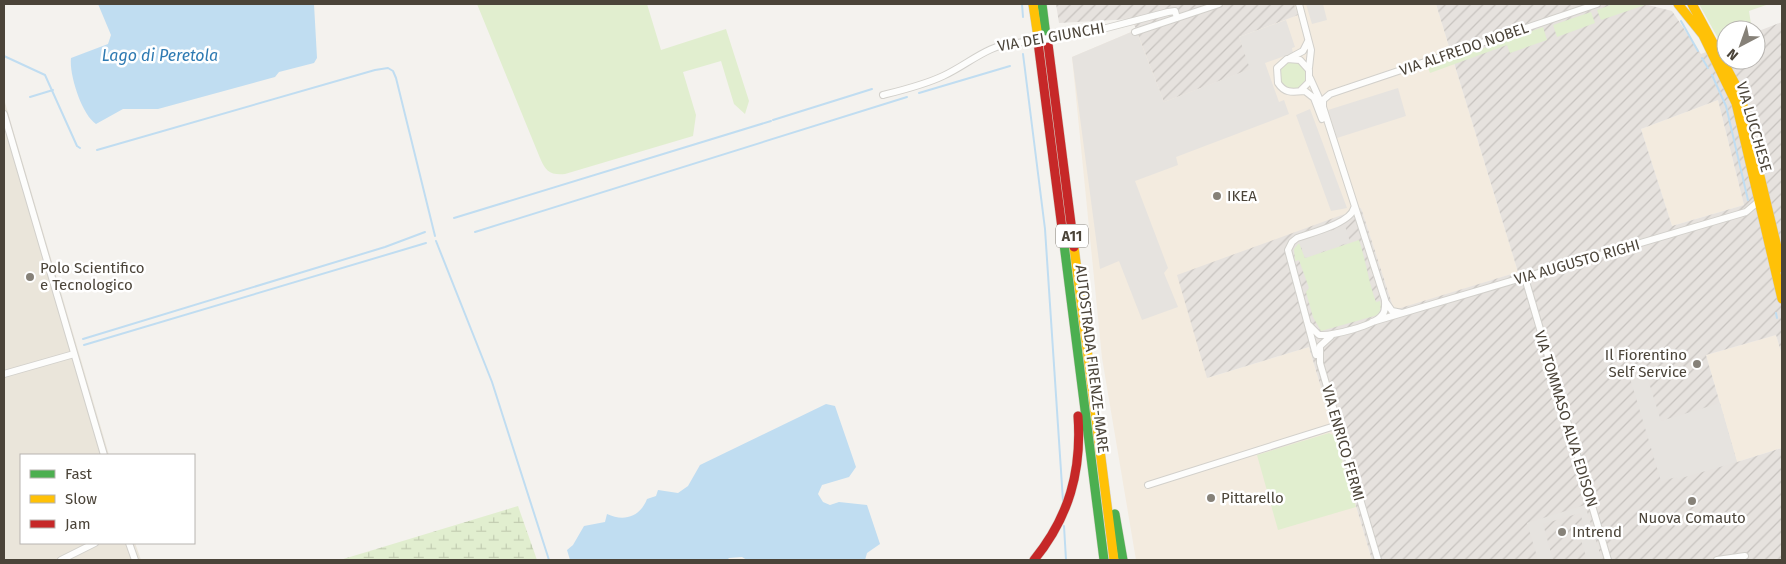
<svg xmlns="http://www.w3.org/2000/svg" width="1786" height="564" font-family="'Fira Sans',sans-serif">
<defs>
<pattern id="industrial-furrows" width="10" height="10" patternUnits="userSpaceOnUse" patternTransform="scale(1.25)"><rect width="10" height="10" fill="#e6e2de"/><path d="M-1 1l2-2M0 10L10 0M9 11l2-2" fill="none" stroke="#c7c3bf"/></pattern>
<pattern id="wetland-marsh" width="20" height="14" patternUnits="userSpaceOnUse" patternTransform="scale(1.25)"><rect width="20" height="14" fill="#e1eecf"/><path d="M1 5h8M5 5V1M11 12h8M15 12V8" fill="none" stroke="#c3cdb2"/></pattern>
</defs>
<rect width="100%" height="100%" fill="#f4f2ee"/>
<path fill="#f3ebdf" d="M1294,4H1436L1518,272L1394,311L1361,208L1207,378L1309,347L1372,560H1136L1102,358L1072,57L1136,30L1239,37L1297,15Z
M1718,100L1744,205L1672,226L1641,129Z
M1776,335L1782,355V448L1737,462L1706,355Z"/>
<path fill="url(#industrial-furrows)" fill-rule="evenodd" d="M1056,4H1294L1298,15L1239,37L1251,69L1164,102L1132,19L1059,23Z
M1436,4H1644L1672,11L1701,54L1726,44V60H1756V32L1782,22V355L1776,335L1706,355L1737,462L1782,448V558L1779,560H1372L1309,347L1207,378L1177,275L1361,208L1394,310L1518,272ZM1718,100L1744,205L1672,226L1641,129Z"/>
<path fill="#eae5da" d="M4,99L109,455H21V543H135L141,560H4Z"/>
<path fill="#e1eecf" d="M477,4H647L661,50L726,29L749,101L745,114L734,104L721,61L683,72L696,115L693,136L565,174C550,175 546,172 540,158Z
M1613,4H1648L1601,20L1597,10Z
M1699,4H1769L1749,11L1751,24L1747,30H1726V37L1719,40Z
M1591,12L1595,23L1557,37L1553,25Z
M1543,27L1547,40L1510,53L1507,45L1430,73L1428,68Z
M1279 76a14 14 0 1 1 28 0a14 14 0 1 1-28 0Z
M1359,240C1366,261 1368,280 1376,302L1380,301C1381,307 1381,310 1378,315L1321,331L1313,317L1306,292L1309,288L1299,260L1295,261L1294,249L1299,243L1305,258Z
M1329,433L1335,436L1356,507L1278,530L1257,455Z"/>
<path fill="url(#wetland-marsh)" d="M518,506L537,560H340Z"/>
<path fill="#e6e3df" d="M1306,4H1323L1327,20L1312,24Z
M1286,20L1295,47L1292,48L1293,53L1265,63L1279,102L1284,100L1289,114L1176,157L1178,165L1135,181L1168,268L1164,273L1178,307L1142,320L1119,261L1100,269L1072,57L1136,30L1164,102L1250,69L1239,37Z
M1398,88L1406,116L1337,138L1328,110Z
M1310,109L1347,208L1342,209L1331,211L1296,115Z
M1345,226L1350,242L1305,258L1299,241Z
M1646,373L1661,421L1720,403L1737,462L1678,479L1677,477L1661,481L1630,378Z
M1585,505L1602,560H1587L1581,540L1588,538L1580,513L1543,524L1553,560H1538L1527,523Z"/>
<path fill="#c0ddf1" d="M98,4H314L317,58L314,63L279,72L275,77L158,109H123L96,124C82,115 69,75 71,58L108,44L111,35Z
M826,404L835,406L856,467L849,477L822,485L818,494L823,502L830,505L839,502L867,505L880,544L867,553L865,560H747L742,557L729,558L727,560H570L567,550L573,545L584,526L605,522L607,514C624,522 640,517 647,499L656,496L658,490L678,493L688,486L700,465Z"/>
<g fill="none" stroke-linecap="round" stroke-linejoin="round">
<path stroke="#c0ddf1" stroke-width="2" d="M1022,4L1023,17
M1681,21L1698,51
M1023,54L1045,229L1063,501
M4,56L45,75L77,146L80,148
M1702,58L1708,68
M1712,75L1726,106L1748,200
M919,93L1010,66
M30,97L53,90
M773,120L872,89
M97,150L375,70L388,68L393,71L396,78L435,236
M454,218L771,121
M475,232L907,97
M436,241L492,382L549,560
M1776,313L1777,318
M83,339L385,247L425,232
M84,345L426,243
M1064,526L1066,560"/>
<g stroke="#d2d0cb" stroke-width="8">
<path id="street" d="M1299,4L1311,50L1309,68
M1135,32L1219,4
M1060,37L1091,32L1168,12L1175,11L1177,18
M1290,58L1303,51L1308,41
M1300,91L1309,82V70L1300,60L1287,59L1277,68L1278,83C1285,94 1293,92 1305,91L1314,98L1322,119
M883,95C903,90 924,85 943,76C969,64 988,44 1017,43
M1323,106V100L1330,94L1597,4
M4,114L104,455
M1525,278L1608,560
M1385,301L1392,311L1402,313
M1372,322L1746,212L1759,201
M1309,325L1319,335C1332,336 1374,326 1382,315C1386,311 1385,306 1385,300L1323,107L1310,78
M1331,336L1320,346V363L1378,560
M1316,355L1288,250L1292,242L1297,238C1311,233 1351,223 1354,208
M4,374L74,354
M1148,485L1338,425
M129,543L135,560
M61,560L95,543
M1717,560L1745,556"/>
</g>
<g stroke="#d3cfc5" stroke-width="10">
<path id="fast" d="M1042,4L1046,36
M1063,236L1104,560
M1115,514L1123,560"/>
</g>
<g stroke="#d3cfc5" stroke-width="10">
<path id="slow" d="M1033,4L1038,37
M1678,4L1703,35L1736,103L1782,299
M1692,4L1740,93L1782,268
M1074,247L1114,560"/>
</g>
<g stroke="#d3cfc5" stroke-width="10">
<path id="jam" d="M1038,42L1063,236
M1048,44L1074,247
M1034,560C1069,517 1082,471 1078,416"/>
</g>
<use href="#street" stroke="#fdfdfc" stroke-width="6"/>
<use href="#fast" stroke="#4caf50" stroke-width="9"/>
<use href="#slow" stroke="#ffc107" stroke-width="9"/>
<use href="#jam" stroke="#c62828" stroke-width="9"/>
<g stroke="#d2d0cb" stroke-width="8" stroke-linecap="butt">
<path id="street-bridge" d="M1017,43L1060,37"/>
</g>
<use href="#street-bridge" stroke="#fdfdfc" stroke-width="6"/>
</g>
<g fill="#868178" stroke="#fff" stroke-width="2">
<circle cx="1217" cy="196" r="5"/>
<circle cx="30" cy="277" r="5"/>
<circle cx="1697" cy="364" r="5"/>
<circle cx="1211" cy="498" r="5"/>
<circle cx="1692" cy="501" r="5"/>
<circle cx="1562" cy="532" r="5"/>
</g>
<g text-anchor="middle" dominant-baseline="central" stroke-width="5" stroke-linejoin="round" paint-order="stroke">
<rect fill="#fff" stroke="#817c74" stroke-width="1" x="1056" y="224.5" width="32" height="23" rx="4"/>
<g font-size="14" font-weight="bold" fill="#4b4439">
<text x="1072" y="236">A11</text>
</g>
<g font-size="15" fill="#4b4439" stroke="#fff">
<text transform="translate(1051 37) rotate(-10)">VIA DEI GIUNCHI</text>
<text transform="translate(1464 49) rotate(-19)">VIA ALFREDO NOBEL</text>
<text transform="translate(1754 127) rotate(74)">VIA LUCCHESE</text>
<text transform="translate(1577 262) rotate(-16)">VIA AUGUSTO RIGHI</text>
<text transform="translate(1092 359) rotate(83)">AUTOSTRADA FIRENZE-MARE</text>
<text transform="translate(1566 419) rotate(73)">VIA TOMMASO ALVA EDISON</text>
<text transform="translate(1343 443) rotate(74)">VIA ENRICO FERMI</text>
</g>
<g font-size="15" fill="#4b4439" stroke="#fff" text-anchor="start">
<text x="1227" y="196">IKEA</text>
<text x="40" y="268">Polo Scientifico<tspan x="40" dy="17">e Tecnologico</tspan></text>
<text x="1687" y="355" text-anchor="end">Il Fiorentino<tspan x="1687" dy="17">Self Service</tspan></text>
<text x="1221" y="498">Pittarello</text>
<text x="1692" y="518" text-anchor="middle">Nuova Comauto</text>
<text x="1572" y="532">Intrend</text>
</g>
<g font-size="16" font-style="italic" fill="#2e7ab2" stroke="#fff">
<text x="160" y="55">Lago di Peretola</text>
</g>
</g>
<rect width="1786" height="564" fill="none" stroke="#4b4439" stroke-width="10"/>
<rect x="20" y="454" width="175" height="90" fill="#ffffff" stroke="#b7b4b0"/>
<rect x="30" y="470" width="25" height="8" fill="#4caf50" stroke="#b7b4b0"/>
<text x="65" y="479" font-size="15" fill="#4b4439">Fast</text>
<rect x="30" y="495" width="25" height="8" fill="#ffc107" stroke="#b7b4b0"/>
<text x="65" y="504" font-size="15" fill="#4b4439">Slow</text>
<rect x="30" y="520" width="25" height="8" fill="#c62828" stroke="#b7b4b0"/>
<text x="65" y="529" font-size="15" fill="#4b4439">Jam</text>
<g transform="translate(1741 45) rotate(221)"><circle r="24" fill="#ffffff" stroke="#b7b4b0"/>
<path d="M0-4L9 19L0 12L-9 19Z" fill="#868178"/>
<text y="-8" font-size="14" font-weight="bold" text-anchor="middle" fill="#4b4439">N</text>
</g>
</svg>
